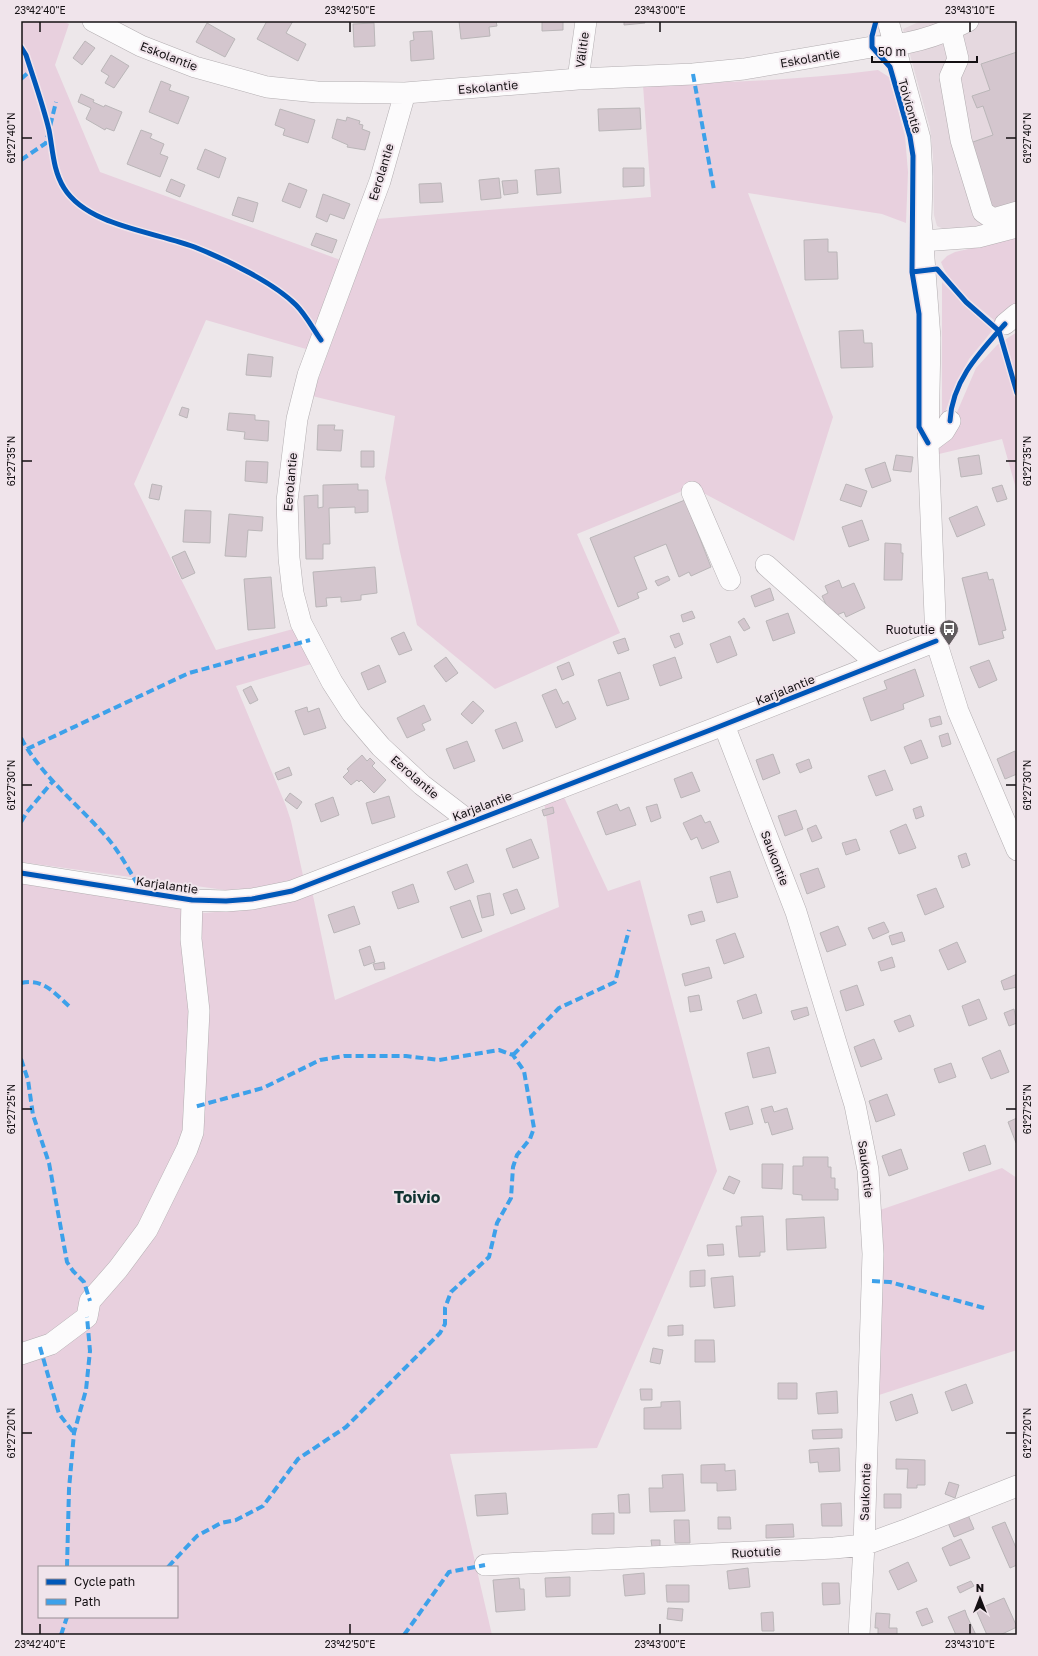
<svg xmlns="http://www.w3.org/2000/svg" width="1038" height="1656" font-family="'Golos Text',sans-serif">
<rect width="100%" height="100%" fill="#ede7ea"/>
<path fill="#e5d8df" d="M921,21H1017V218L975,229L948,231L937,226L934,215L933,155L930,128L903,29Z"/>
<path fill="#e8d0de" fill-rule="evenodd" d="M21,21H63L69,24L55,65L100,172L346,262L306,349L206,320L134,484L216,650L293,629L311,664L236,686L286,806L291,821L304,880L275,887L225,890L21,862Z
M878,70L889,77L905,136L908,172L906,223L882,214L748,193L833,417L794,541L692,487L577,534L620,633L495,689L417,625L400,552L385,478L395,416L312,396L377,219L651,197L643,85C722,83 799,80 878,70Z
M1017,238V308L1001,321H995C975,303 951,289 941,262L947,256L955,252Z
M942,282L962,302L989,323L992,331L969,359L953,391L943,418L942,417Z
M1017,332V492L1002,439L939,454L940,438L948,433L976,368L997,345Z
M563,795L608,891L640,880L717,1171L597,1448L450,1454L492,1635H21V883L205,913L255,908L312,891L335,1000L559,907L544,801ZM39,1567H177V1617H39Z
M1002,1168L1017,1178V1350L876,1396L880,1210Z"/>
<path fill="#d4c6ce" stroke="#bab6b8" d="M267,21H293L286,33L306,44L298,61L257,39Z
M459,21H496L497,26L489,27L490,36L461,39Z
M542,21H563V30L542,31Z
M624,21H645V23L624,25Z
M207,23L235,39L225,57L196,42Z
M374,23L375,46L354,47L353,24Z
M432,31L434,59L411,61L410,41L414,40L413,32Z
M85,41L95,48L82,65L73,58Z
M1017,52V204L994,212L970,143L993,135L983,106L977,108L972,96L990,90L981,64Z
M111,55L129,66L114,88L105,83L109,76L101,71Z
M161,81L171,85L169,90L189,97L178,124L149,112Z
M81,94L94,100L93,102L104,107L105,105L122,112L114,131L106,128L105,130L86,119L91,108L78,102Z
M640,108L641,129L599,131L598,109Z
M280,109L315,120L308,143L283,135L285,129L275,125Z
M347,117L360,121L359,124L363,125L362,129L370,132L365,150L347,147L348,145L332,138L337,119L346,121Z
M141,130L152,134L150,138L164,144L160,154L168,157L160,177L127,164Z
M205,149L226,158L219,178L197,169Z
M559,168L561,193L537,195L535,170Z
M623,168H644V186L623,187Z
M499,178L501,198L481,200L479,180Z
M171,179L185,185L180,197L166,191Z
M517,180L518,193L504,195L502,181Z
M289,183L307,190L300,208L282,201Z
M441,183L443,202L420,203L419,184Z
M323,194L350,204L344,219L330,214L327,222L316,217Z
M238,197L258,203L253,222L232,215Z
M316,233L337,240L332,253L311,245Z
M828,239V252H837L838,279L805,280L804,240Z
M863,330L864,343H872L873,367L841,368L839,331Z
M248,354L273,357L271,377L246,375Z
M182,407L189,409L187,418L179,415Z
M229,413L255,415V420L269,421L268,441L244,439L245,432L227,430Z
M318,425H335L334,430H343L341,451L317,450Z
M361,451H374V467H361Z
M896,455L913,457L911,472L893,470Z
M979,455L982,474L961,477L958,458Z
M246,461L268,462L267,483L245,481Z
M885,462L891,481L872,488L865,469Z
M152,484L162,486L159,500L149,498Z
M358,484V490H368V512L355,513V507L329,508L330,544H323V559H306L304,496L318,495V508L323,507V485Z
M846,484L867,491L861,507L840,500Z
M1002,485L1007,499L997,502L992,488Z
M685,500L711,567L691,576L689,572L679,577L666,544L634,557L647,589L637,593L639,598L618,607L590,538Z
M977,506L985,525L957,537L949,518Z
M185,510L211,511L210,543L183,542Z
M229,514L263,517L262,531L248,530L246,557L225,556Z
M862,520L869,540L849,547L842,527Z
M885,543L901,544V553H903L902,580H884Z
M185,551L195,573L182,579L172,557Z
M375,567L377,593L361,595V600L341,602V597L326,598L327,606L316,607L313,572Z
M987,572L989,580L993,579L1006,630L1002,631L1004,638L979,645L962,578Z
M668,576L670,580L658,586L655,581Z
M271,577L275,628L248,630L244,579Z
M839,580L842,588L854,583L865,608L846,617L844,612L832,617L822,596L828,593L825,586Z
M770,588L774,600L755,607L751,596Z
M692,611L695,618L683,622L681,615Z
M788,613L795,633L773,641L766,621Z
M744,618L750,628L744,631L738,622Z
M404,632L412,650L399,655L391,638Z
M679,633L683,644L675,648L670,636Z
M730,636L737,655L717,663L710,644Z
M625,638L629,650L618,654L613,642Z
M446,657L458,673L446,682L434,666Z
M675,657L682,678L660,686L653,665Z
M989,660L997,680L979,688L970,667Z
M569,662L574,675L562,680L557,667Z
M379,665L386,682L368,690L361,673Z
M915,669L924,696L903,704L904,709L871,721L863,698L887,689L884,681Z
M620,672L629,699L607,706L598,680Z
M251,686L258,700L250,704L243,690Z
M556,689L563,704L568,701L576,719L556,728L542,695Z
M473,701L484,711L472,724L461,714Z
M424,705L431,720L422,724L425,730L407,738L397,718Z
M307,707L308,712L319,708L326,728L304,735L295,711Z
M940,716L942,724L931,727L929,719Z
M516,722L523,741L503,749L495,730Z
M948,733L951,744L942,747L939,736Z
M921,740L928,758L911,764L904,747Z
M467,741L475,761L454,769L446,749Z
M1015,751L1017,774L1005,779L997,759Z
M773,754L780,773L763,780L756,760Z
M362,755L367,761L370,758L375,763L372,766L386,780L374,793L361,780L359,782L357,780L351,785L343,777L349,771L347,769Z
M809,759L812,768L800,773L796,764Z
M289,767L292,775L278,780L275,773Z
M885,770L893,790L876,796L868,776Z
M692,772L700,791L681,798L674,779Z
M290,793L302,802L297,809L285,800Z
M389,796L395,817L372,824L366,803Z
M333,797L339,815L321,822L315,804Z
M617,804L620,811L629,807L636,825L606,835L597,812Z
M657,804L661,818L651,822L646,807Z
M921,806L924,816L916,819L913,809Z
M553,807L554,813L544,816L542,810Z
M796,810L803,829L785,836L778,816Z
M701,815L705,823L710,821L719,842L702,849L697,837L691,840L683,823Z
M906,824L916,848L899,854L890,831Z
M816,825L822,838L812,842L807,829Z
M531,839L539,858L513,868L506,849Z
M856,839L860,850L846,855L842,843Z
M966,853L970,865L962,868L958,856Z
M467,864L474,882L455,890L447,872Z
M818,868L825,887L807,894L800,874Z
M730,871L738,897L717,903L710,877Z
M413,884L419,902L398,909L392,892Z
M936,888L944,907L925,915L917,895Z
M517,889L525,909L511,914L503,894Z
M490,893L494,915L482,918L477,896Z
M470,900L482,931L462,938L450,907Z
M354,906L360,924L334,933L328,915Z
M702,911L705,921L691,925L688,915Z
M884,922L889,932L873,939L868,928Z
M838,926L846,945L827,952L820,933Z
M902,932L905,941L892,945L889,936Z
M735,933L744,957L724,964L716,940Z
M957,942L966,962L948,970L939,950Z
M370,946L375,962L364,966L359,950Z
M892,957L895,967L881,971L878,962Z
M384,962L385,969L375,970L373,964Z
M709,967L712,978L685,986L682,974Z
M1017,974V987L1004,990L1001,981Z
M857,985L864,1005L846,1011L840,991Z
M756,994L762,1013L743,1019L737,1001Z
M699,995L702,1010L690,1012L688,997Z
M979,999L987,1019L969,1026L962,1006Z
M807,1007L809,1015L794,1020L791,1011Z
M1014,1009L1017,1023L1009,1026L1004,1013Z
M910,1015L914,1026L899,1032L894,1021Z
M874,1039L882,1059L861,1067L854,1047Z
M769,1047L776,1073L753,1078L747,1053Z
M1000,1050L1009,1072L991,1079L982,1058Z
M951,1063L956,1077L939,1083L934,1069Z
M887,1094L895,1115L876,1122L869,1101Z
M748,1106L753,1124L730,1130L725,1113Z
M772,1106L774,1112L787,1108L793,1129L772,1135L768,1122L765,1123L761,1109Z
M1017,1118V1142L1016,1143L1008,1122Z
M985,1145L991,1164L969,1171L963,1153Z
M901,1149L908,1169L889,1176L882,1156Z
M803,1157H828V1167H831V1178H835V1189H838V1200H802V1195L793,1194V1166H803Z
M762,1164H783L782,1189L762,1188Z
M729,1176L740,1181L734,1194L723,1189Z
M763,1216L765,1252H760V1256L739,1257L736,1226H742L741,1217Z
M824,1217L826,1248L787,1250L786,1219Z
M723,1244L724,1255L708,1256L707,1245Z
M705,1270V1286L690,1287V1271Z
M733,1276L735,1306L714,1308L711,1278Z
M683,1325V1335L668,1336V1326Z
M695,1340H714L715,1362H695Z
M653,1348L663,1350L660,1364L650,1362Z
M778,1383H797V1399H778Z
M966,1384L973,1403L952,1411L945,1392Z
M640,1389H652V1400H641Z
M837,1391L838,1413L818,1414L816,1393Z
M912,1394L918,1413L896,1421L890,1402Z
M680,1401L681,1429H644V1408L661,1407V1402Z
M842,1429V1438L813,1439L812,1430Z
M839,1448L840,1471L819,1472L818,1462L810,1463L809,1450Z
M896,1459L925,1460V1485H917V1488H907L908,1469H896Z
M725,1464V1471L735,1470L736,1490L717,1491V1483H701V1465Z
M683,1474L685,1511L650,1512L649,1488H663L662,1475Z
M949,1482L959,1485L955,1498L945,1494Z
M506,1493L508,1514L477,1516L475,1495Z
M629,1494L630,1513H619L618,1495Z
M884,1494H901V1508H884Z
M841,1503L842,1526H822L821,1504Z
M614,1513V1534H592V1514Z
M968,1515L974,1529L954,1537L948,1523Z
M718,1517H730L731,1529H718Z
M674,1520H689L690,1543H675Z
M1005,1522L1017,1550V1565L1010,1568L992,1527Z
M793,1524L794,1537L766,1538V1525Z
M961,1539L970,1558L950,1566L942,1548Z
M651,1540H660V1547H652Z
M908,1562L917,1581L898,1590L889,1571Z
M748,1568L750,1587L729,1589L727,1571Z
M644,1573L645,1594L625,1596L623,1575Z
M570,1577V1596L546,1597L545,1578Z
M519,1578L520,1589H524L525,1610L496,1612L493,1580Z
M971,1581L974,1586L960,1593L957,1587Z
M822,1583H839L840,1604L823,1605Z
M666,1585H689V1602H667Z
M1004,1598L1017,1627L1000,1635H987L976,1610Z
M668,1608L683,1609L682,1621L667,1619Z
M927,1608L933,1622L922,1626L916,1612Z
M965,1610L967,1616L976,1635H956L948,1617Z
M773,1612L774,1631H762L761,1613Z
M876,1613L890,1614L889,1628H897V1635H878V1628H875Z"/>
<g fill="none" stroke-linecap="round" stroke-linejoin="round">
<g stroke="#b3aeb1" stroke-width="22">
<path id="minor" d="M93,21L141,46L195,67L267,87L317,92L405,93L578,79L693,74L744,69L872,47C905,46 939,36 968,21
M888,21L920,139L922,177L921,219L930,338L928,443L936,641L958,711L1017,850
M951,30L958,59L950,77L961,140L983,212L993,219L1017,212
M578,79L586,21
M405,93L380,181L308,375L297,419L287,501L289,558L293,593L301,623L332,682L352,713L381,747L422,785L469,821
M922,241L978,237L1017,227
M1005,324L1017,314
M928,443L944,431L950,421
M692,492L730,580
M766,565L877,664
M724,725L796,912L855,1105L868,1170L873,1254L864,1545L859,1635
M21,873L192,900L226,901L252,899L292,891L713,729L936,641
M21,1354L51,1344L87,1317L90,1301L118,1269L147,1230L187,1149L193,1132L199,1011L191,939L192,900
M485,1565L834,1548L864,1545L908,1529L1017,1486"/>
</g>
<use href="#minor" stroke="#fcfbfc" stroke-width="21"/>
<path stroke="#3da1ea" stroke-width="4" stroke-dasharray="8 4" stroke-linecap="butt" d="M693,74L714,190
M21,79L31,70
M21,160L46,143L56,102
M21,738C41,775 75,802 103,833C119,850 130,872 142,892
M27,749L189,673L310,640
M21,822L27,812L53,781
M21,983C44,978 54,993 70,1007
M513,1055L559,1008L615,982L629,930
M21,1059L28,1080L33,1115L49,1163L67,1262L73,1271L84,1282L90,1301
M872,1281L890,1282L984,1308
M40,1347L59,1414L74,1433
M67,1567L69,1489L74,1433L86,1390L90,1351L87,1317
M168,1567L197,1536L221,1523L236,1520L263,1506L298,1459L346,1427L440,1333L445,1324V1308L451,1292L489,1257L497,1223L511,1198L513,1167L517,1155L530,1139L534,1128L524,1071L513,1055L499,1050L439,1060L406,1056H344L320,1060L263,1088L194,1107
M61,1635L67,1617
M404,1635L449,1572L485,1565"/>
<g stroke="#f0e4eb" stroke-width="8">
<path id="cycleway" d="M876,21L872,36V47L890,67L910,137L913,156L912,272L919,314V427L928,443
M21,47L26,55C34,80 43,105 49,130C53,151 53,170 64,188C88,227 158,232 197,248C227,260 274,283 296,305C306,315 313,329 321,340
M912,272L937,269L966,302L999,331L1017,393
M950,421C952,381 979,353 1005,324
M21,873L192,900L226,901L252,899L292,891L713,729L936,641"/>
</g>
<use href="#cycleway" stroke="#0057b8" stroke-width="5"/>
</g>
<path fill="none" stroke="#141013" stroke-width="1.5" d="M40,22V32M350,22V32M660,22V32M970,22V32M22,138H32M1006,138H1016M22,461H32M1006,461H1016M22,785H32M1006,785H1016M22,1109H32M1006,1109H1016M22,1433H32M1006,1433H1016M40,1624V1634M350,1624V1634M660,1624V1634M970,1624V1634"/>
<defs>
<g id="bus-pin" transform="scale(1)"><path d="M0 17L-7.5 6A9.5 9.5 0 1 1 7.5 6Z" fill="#605b5e" stroke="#f0e4eb"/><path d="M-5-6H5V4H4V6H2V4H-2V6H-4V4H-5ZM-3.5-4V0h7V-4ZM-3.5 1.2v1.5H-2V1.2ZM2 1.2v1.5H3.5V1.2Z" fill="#fff"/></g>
</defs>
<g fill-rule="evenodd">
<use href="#bus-pin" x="949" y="629"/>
</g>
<g text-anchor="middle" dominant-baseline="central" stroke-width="4" stroke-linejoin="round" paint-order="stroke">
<g font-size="12" fill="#141013" stroke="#f0e4eb">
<text transform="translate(582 50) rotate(-82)">Välitie</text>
<text transform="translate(169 56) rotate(21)">Eskolantie</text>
<text transform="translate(810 58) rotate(-10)">Eskolantie</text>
<text transform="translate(488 87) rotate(-5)">Eskolantie</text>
<text transform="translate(910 106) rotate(74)">Toiviontie</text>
<text transform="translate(381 172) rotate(-73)">Eerolantie</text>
<text transform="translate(290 482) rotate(-85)">Eerolantie</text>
<text transform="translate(785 690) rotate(-22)">Karjalantie</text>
<text transform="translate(415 777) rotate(41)">Eerolantie</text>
<text transform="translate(482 806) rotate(-21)">Karjalantie</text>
<text transform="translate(775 858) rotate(69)">Saukontie</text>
<text transform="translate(167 885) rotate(8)">Karjalantie</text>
<text transform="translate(866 1169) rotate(83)">Saukontie</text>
<text transform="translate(865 1492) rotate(-88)">Saukontie</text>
<text transform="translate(756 1552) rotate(-3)">Ruotutie</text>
</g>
<g font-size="12" fill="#141013" stroke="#f0e4eb" text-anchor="end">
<text x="935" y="629">Ruotutie</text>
</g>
<g font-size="16" font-weight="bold" fill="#0f3230" stroke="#f0e4eb">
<text x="417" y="1197">Toivio</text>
</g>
</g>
<rect width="1038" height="1656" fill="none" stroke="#f0e4eb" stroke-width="44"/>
<rect x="38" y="1566" width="140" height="52" fill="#f0e4eb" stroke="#988f95"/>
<rect x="46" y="1579" width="20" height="6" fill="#0057b8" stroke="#988f95"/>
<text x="74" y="1586" font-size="12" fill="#141013">Cycle path</text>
<rect x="46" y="1599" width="20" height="6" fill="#3da1ea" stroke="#988f95"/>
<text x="74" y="1606" font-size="12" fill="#141013">Path</text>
<g transform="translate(980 1598)" stroke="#f0e4eb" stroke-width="3" paint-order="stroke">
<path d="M0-3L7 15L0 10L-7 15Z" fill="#141013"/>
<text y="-6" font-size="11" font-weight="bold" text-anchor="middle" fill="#141013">N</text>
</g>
<path d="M872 56v6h105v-6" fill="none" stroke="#141013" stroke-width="2"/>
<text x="878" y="56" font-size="12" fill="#141013" stroke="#f0e4eb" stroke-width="3" paint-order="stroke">50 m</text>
<rect x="22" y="22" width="994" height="1612" fill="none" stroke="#141013" stroke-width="1.5"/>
<g font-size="10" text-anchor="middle" fill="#141013">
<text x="40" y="14">23°42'40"E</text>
<text x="350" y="14">23°42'50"E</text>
<text x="660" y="14">23°43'00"E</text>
<text x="970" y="14">23°43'10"E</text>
<text transform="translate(11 138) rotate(-90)" y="4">61°27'40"N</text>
<text transform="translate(1027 138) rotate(-90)" y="4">61°27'40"N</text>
<text transform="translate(11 461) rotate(-90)" y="4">61°27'35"N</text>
<text transform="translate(1027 461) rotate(-90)" y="4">61°27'35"N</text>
<text transform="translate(11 785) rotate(-90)" y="4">61°27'30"N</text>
<text transform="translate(1027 785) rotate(-90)" y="4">61°27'30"N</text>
<text transform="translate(11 1109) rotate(-90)" y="4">61°27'25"N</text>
<text transform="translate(1027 1109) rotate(-90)" y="4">61°27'25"N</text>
<text transform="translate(11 1433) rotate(-90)" y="4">61°27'20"N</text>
<text transform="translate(1027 1433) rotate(-90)" y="4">61°27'20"N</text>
<text x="40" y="1648">23°42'40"E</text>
<text x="350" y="1648">23°42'50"E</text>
<text x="660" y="1648">23°43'00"E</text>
<text x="970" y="1648">23°43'10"E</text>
</g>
</svg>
